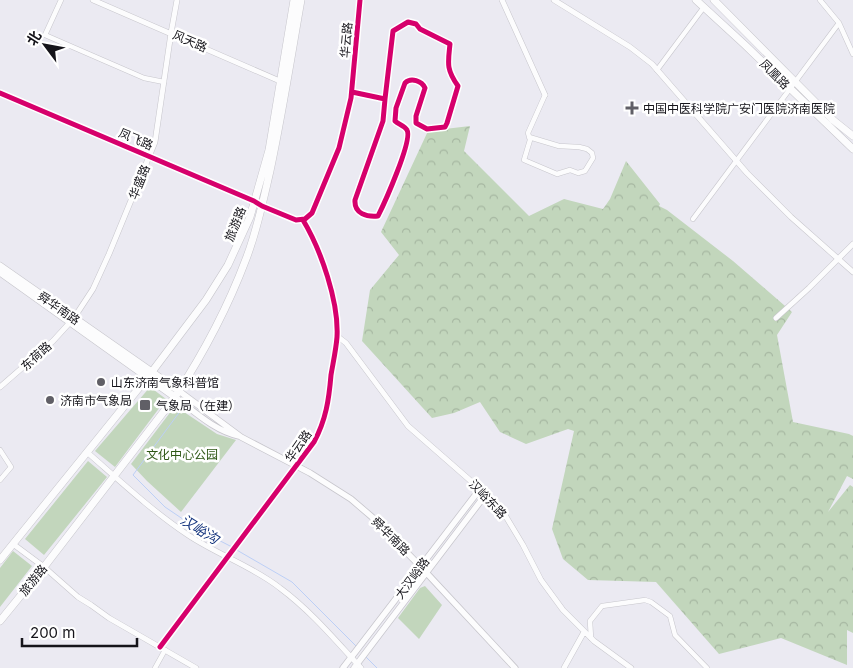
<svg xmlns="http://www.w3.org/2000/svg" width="853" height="668" font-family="Inter,'Noto Sans SC',sans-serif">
<defs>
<pattern id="forest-crowns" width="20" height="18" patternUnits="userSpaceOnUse" patternTransform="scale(1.25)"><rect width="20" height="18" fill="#c2d6bc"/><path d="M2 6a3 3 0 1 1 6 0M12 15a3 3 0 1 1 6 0" fill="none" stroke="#a6b7a1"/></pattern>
</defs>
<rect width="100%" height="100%" fill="#ebeaf2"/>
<path fill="#c2d6bc" d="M150,387L166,399L115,467L95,451Z
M175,406L217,434L236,440L181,512L147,481L131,464Z
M88,461L107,477L44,555L25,539Z
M13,551L32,566L0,607V568Z
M425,586L442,605L419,639L398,618L420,588Z"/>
<path fill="url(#forest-crowns)" d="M470,126L464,151L529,216L564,199L603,209L610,199L626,161L660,204L659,206L667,210L733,261L792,312L777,335L793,422L849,434L853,436V479L847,476L828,512L850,485L853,487V633L847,630V665L781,638L719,654L656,582L588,580L563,559L552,529L574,431L568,429L526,444L500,432L480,402L454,413L432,418L362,341L370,290L399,255L381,232L428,131Z"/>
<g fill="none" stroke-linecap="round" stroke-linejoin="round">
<path stroke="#bccff6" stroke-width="1" d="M181,410L133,475L165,507L199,530L232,547
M235,549L292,582L356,646
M365,656L377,668"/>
<g stroke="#c7c6cc" stroke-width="5.5">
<path id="minor" d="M61,0L45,35L144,78L164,82
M820,0L839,23L853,54
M657,70L704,7
M352,92L385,99L383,121L355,200C354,214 367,217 378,216C384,204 413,140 407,130C405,126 398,124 395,121L396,108L405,83C411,77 422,81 425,88L416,116V123L427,129L445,127L447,123L458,86C446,69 448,63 450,44L420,29L416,24L408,22L393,31L385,99
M529,137L559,146L579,147L587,149L592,153L593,158L585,171L578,173L570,170L557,174L524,160L530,140L528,133L545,95
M693,219L839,23
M0,450L11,467L0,480
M591,638L590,621L602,606L645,600L651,602L670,616L675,635L707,668
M155,668L165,650"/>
</g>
<g stroke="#c7c6cc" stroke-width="6">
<path id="tertiary" d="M93,0L282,82
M502,0L545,95
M554,0L630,47L652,64L747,173L791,217L853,272
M0,93L254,201L262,206L296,220L305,219L312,213L339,148L351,98L360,0
M776,318L809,288L853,244
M337,336L346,343L408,426L480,489L505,515L523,545L541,580L563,610L594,641L631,668
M0,387L53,341L74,318L93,289L109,254L155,142L171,33L177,0
M88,453C120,481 152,511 188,535C218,555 252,566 280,588C311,611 335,640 361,668
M13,544L44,567L78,597L91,605L109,618L196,668
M160,647L314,442C326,420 329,399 331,375C333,363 336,350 337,337C339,302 321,250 303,220
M564,668L584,632"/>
</g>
<g stroke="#c7c6cc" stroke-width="7">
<path id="secondary" d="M179,391L241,437L310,473L351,499L372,517L421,567L515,668
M175,397C195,412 215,431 239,436
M343,668L480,489
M354,668L486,494"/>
</g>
<g stroke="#c7c6cc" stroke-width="8">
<path id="primary" d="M696,0L745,45L853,149
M714,0L833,120L853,136
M0,266L179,391
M0,272L175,397
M0,560L151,373L206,300L228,265L250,217L269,150L294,0
M0,621L44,567L175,397C203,354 228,307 246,259C257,231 263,201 270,171C282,115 291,57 301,0"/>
</g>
<use href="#minor" stroke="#fcfcfd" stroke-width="4.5"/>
<use href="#tertiary" stroke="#fcfcfd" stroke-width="5"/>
<use href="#secondary" stroke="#fcfcfd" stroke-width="5.5"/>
<use href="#primary" stroke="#fcfcfd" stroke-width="7"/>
<g stroke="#fff" stroke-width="8">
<path id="cycleway" d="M352,92L385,99L383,121L355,200C354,214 367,217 378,216C384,204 413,140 407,130C405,126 398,124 395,121L396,108L405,83C411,77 422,81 425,88L416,116V123L427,129L445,127L447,123L458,86C446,69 448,63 450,44L420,29L416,24L408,22L393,31L385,99
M0,93L254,201L262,206L296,220L305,219L312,213L339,148L351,98L360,0
M160,647L314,442C326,420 329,399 331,375C333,363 336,350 337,337C339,302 321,250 303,220"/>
</g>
<use href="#cycleway" stroke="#d6006c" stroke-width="5"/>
</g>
<g fill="#605f66" stroke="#fff" stroke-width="2">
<path d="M629.5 100.5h5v5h5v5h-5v5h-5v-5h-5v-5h5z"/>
<circle cx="101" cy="382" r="5"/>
<circle cx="50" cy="400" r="5"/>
<rect x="139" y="399" width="12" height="12" rx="2.5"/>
</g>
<g text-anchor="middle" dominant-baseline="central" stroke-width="5" stroke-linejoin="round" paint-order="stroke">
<g font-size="12" fill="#15141a" stroke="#fff">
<text transform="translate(346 40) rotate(-85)">华云路</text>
<text transform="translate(190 41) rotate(23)">风天路</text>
<text transform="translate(775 74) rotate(45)">凤凰路</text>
<text transform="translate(136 139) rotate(23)">凤飞路</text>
<text transform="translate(139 182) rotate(-68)">华盛路</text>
<text transform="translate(235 224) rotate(-68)">旅游路</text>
<text transform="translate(59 308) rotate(35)">舜华南路</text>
<text transform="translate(36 356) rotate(-42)">东荷路</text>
<text transform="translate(298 446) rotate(-55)">华云路</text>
<text transform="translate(488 499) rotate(47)">汉峪东路</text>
<text transform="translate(391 536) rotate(45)">舜华南路</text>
<text transform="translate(412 578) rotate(-53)">大汉峪路</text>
<text transform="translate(33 580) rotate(-51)">旅游路</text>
</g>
<g font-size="12" fill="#15141a" stroke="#fff" text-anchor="start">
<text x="643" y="108">中国中医科学院广安门医院济南医院</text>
<text x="111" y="382">山东济南气象科普馆</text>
<text x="60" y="400">济南市气象局</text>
<text x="156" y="405">气象局（在建）</text>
</g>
<g font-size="12" fill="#2e5715" stroke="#fff">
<text x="182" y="454">文化中心公园</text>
</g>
<g font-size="14" font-style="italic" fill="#14347e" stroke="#fff">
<text transform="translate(200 529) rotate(32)">汉峪沟</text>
</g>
</g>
<g transform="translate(45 45) rotate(302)" stroke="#ffffff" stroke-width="4" paint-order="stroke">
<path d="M0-4L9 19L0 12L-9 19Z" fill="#15141a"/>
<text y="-8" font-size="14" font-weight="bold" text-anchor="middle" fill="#15141a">北</text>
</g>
<path d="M22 638v8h115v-8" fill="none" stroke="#15141a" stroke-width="2.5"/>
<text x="30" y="638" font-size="15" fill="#15141a" stroke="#ffffff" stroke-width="4" paint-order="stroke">200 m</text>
</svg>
